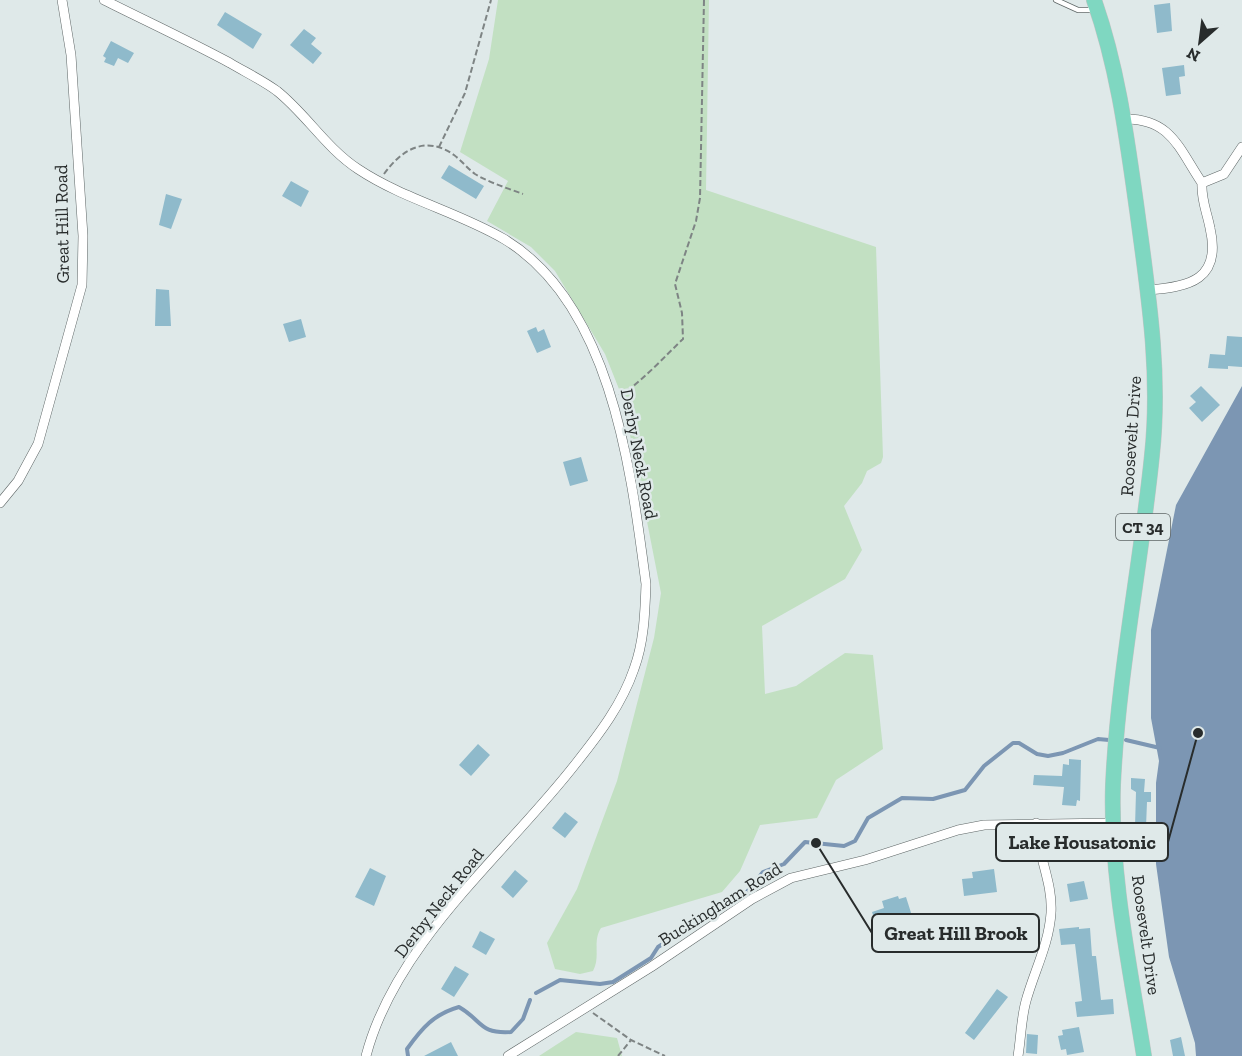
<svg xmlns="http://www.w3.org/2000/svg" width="1242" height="1056" font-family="'Zilla Slab',serif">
<rect width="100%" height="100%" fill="#dfe9e9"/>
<path fill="#c2e0c2" d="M498,0H709L706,190L876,247L883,457L881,463L867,471L862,483L844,506L862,550L845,579L762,626L765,694L796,686L845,653L873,655L883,749L836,780L817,818L760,825L740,871L722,892L601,928C592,942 601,956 593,971L580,974L555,969L547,943L577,889L617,781L654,638L661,593L623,399L605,354L555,271L531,247L487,221L508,181L460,152L489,59Z
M576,1032L617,1038L622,1056H539Z"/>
<path fill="#7c96b3" d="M1242,386V1056H1196L1195,1043L1169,957L1156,864V783L1159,761L1151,718V630L1176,505Z"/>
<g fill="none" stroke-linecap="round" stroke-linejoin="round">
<path stroke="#7c96b3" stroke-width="4" d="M1126,740L1160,748
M536,993L560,980L600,984L613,982L651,958L658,947L672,938L746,893L763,872L784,864L805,842L844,846L855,841L868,818L902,798L933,799L965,790L984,766L1013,743H1019L1037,754L1048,756L1063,753L1098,739L1109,740
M408,1056L407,1049C422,1028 434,1014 459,1007C483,1021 479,1034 511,1032L523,1019L530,1000"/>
</g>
<path fill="#8fbacb" d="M1170,3L1172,31L1157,33L1154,5Z
M225,12L262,34L253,49L217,25Z
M304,29L316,38L311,44L322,53L313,64L290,45Z
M111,41L134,53L128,63L118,58L114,66L104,62L106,58L103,56Z
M1184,65L1185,76L1179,77L1181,94L1166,96L1162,68Z
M449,165L484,186L476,199L441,178Z
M291,181L309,191L301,207L282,196Z
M166,194L182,199L171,229L159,225Z
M156,289L169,290L171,326H155Z
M301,319L306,337L289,342L283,324Z
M536,327L538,332L544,329L551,347L537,353L527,331Z
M1227,336L1242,337V367L1228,366V369L1208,368L1210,354L1225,355Z
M1201,386L1220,405L1202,422L1189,408L1196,402L1190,396Z
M581,457L588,481L570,486L563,462Z
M478,744L490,755L471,776L459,765Z
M1069,759L1081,760L1080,801L1077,800L1076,806L1062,805L1064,787L1033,785L1034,775L1062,776L1063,764L1069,765Z
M1131,778L1145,779L1144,792H1151V802H1147L1146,827H1135L1136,792L1131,789Z
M565,812L578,822L565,838L552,828Z
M370,868L386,876L374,906L355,897Z
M994,869L997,892L964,896L962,879L973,878L972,872Z
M515,870L528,881L513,898L501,887Z
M1084,881L1088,899L1070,902L1067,884Z
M898,896L899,899L906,897L913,919L890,925L891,929L879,932L872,912L884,908L882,901Z
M1079,927V929L1090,928L1092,956H1096L1101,1000L1113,999L1114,1014L1077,1017L1075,1002L1082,1001L1075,944L1061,945L1059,929Z
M480,931L495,939L486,955L472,947Z
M455,966L469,974L454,997L441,989Z
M997,989L1008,997L974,1040L965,1033Z
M1079,1027L1084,1052L1067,1055L1066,1049L1061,1050L1058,1036L1063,1035L1062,1030Z
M1027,1034L1038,1035L1037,1054L1026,1053Z
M1181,1037L1185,1056H1173L1170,1040Z
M451,1042L458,1056H424Z"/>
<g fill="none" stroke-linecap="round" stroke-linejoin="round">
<g stroke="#5e6666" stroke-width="6">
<path id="lane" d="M1056,0L1078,10H1095"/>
</g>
<g stroke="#5e6666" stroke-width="10">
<path id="street" d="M104,0C146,21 189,41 230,63C245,72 262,80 277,91C306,114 326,148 358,169C403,199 458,212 504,239C612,304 631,471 646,584C645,613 644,642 634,669C622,704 600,733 577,762C507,853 396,941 366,1056
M1124,119C1171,118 1179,149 1202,183L1224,174L1242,147
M1148,290C1189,287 1222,280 1210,228C1207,212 1201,200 1202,183
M0,503L18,481L38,444L82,285L83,236L71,55L62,0
M508,1056L651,967L752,899L791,878L865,860L958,830L984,825L1114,823
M1018,1056C1021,1038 1021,1019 1026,1001C1034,972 1049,944 1051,913C1053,882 1037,854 1036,823"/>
</g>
<g stroke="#c3c4c4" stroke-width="16">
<path id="primary" d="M1094,0C1118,68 1127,139 1137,210C1148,292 1161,372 1152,455C1141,565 1118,674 1113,785C1110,875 1130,967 1144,1056"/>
</g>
<path stroke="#7e8484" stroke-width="2" stroke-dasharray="6 3" stroke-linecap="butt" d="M439,147L465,93L491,0
M384,174C402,149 426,135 454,155C462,161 468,169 475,174C490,183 507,188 523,194
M619,395C634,390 669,352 683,339L682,313L675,284L696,221L700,198L704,0
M593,1013L631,1040L665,1056
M618,1056L631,1040"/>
<use href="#lane" stroke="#fff" stroke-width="4.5"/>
<use href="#street" stroke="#fff" stroke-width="9"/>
<use href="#primary" stroke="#7fd7c1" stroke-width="15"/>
</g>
<g text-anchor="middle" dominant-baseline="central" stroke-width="5" stroke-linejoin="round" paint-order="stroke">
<rect fill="#dfe9e9" stroke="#5f6565" stroke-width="1.5" x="1116" y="514" width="54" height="26" rx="4.5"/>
<g font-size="16" font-weight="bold" fill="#282c2c">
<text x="1143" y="527">CT 34</text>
</g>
<g font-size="18" fill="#282c2c" stroke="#dfe9e9">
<text transform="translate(62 224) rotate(-91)">Great Hill Road</text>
<text transform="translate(1131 436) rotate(-86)">Roosevelt Drive</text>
<text transform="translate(639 454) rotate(79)">Derby Neck Road</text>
<text transform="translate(439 903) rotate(-52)">Derby Neck Road</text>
<text transform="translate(720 904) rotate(-32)">Buckingham Road</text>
<text transform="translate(1146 935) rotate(82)">Roosevelt Drive</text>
</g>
</g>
<path fill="none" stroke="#282c2c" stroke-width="2" d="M1198 733L1168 842M816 843L872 933"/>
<g fill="#282c2c" stroke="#dfe9e9" stroke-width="2">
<circle cx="1198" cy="733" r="6"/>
<circle cx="816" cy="843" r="6"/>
</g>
<g fill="#dfe9e9" stroke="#282c2c" stroke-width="2">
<rect x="996" y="823" width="172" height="38" rx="6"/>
<rect x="872" y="914" width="167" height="38" rx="6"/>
</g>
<g font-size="20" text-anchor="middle" font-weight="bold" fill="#282c2c">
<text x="1082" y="849">Lake Housatonic</text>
<text x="956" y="940">Great Hill Brook</text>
</g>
<g transform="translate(1200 42) rotate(208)" stroke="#dfe9e9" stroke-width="4.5" paint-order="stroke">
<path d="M0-4.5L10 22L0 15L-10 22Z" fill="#282c2c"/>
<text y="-9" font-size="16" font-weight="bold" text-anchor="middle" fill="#282c2c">N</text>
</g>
</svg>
